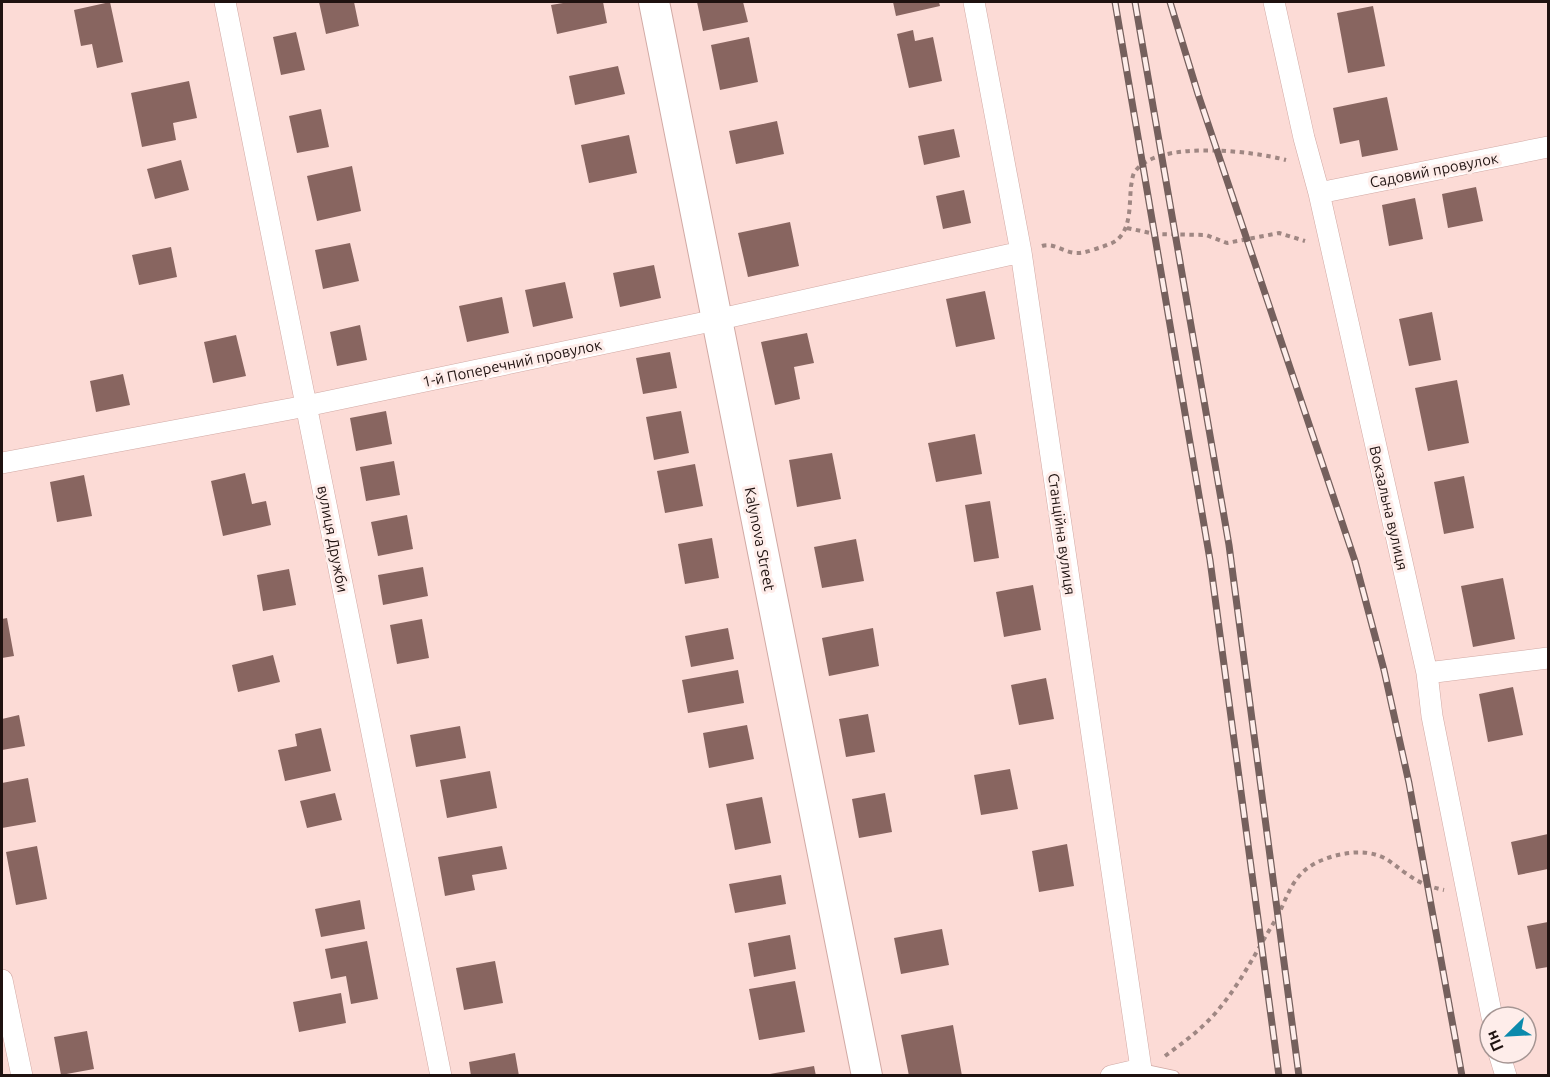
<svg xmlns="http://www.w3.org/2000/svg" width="1550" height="1077" font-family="Ubuntu,sans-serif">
<rect width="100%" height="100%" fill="#fcdbd6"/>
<path fill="#886560" d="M110,2L123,62L97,68L92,44L81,46L74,10Z
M319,2H354L359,26L326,34Z
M569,2H603L607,23L557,34L551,5Z
M697,2H743L748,22L703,31Z
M893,2H939L940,6L896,16Z
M1373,6L1385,66L1348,73L1337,13Z
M913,30L915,41L933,37L942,81L909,88L897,34Z
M296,32L305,70L281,75L273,37Z
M749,37L758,82L720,90L711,45Z
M618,66L625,94L575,105L569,76Z
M189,81L197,118L173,123L176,140L142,147L131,93Z
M1387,97L1398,150L1362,157L1359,140L1340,144L1333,108Z
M321,109L329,147L297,153L289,116Z
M777,121L784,154L736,164L729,131Z
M954,129L960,157L924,165L918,136Z
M629,135L637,173L589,183L581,145Z
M181,160L189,190L155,199L147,169Z
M352,166L361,211L317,221L307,176Z
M1476,187L1483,221L1448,228L1442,194Z
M964,190L971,223L943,229L936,196Z
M1415,198L1423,239L1389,246L1382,205Z
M790,222L799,266L748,277L738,233Z
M350,243L359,281L323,289L315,250Z
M171,247L177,277L139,285L132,255Z
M654,265L661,298L620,307L613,273Z
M565,282L573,318L533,327L525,290Z
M985,291L995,339L956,347L946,299Z
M502,297L509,333L467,342L459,306Z
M1432,312L1441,360L1409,366L1399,319Z
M360,325L367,360L337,366L330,332Z
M807,333L814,363L794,367L800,399L775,405L761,342Z
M236,335L246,376L213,383L204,342Z
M670,352L677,388L643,394L636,358Z
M123,374L130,405L96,412L90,381Z
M1457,380L1469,443L1428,451L1415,388Z
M386,411L392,444L356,451L350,418Z
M681,411L689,453L654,460L646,417Z
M975,434L982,474L936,482L928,443Z
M832,453L841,499L797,507L789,460Z
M394,461L400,495L366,501L360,467Z
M695,464L703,506L665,513L657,471Z
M245,473L252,504L266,501L271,525L223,536L211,481Z
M84,475L92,516L57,522L50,482Z
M1464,476L1474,528L1444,534L1434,482Z
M990,501L999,558L974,562L965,505Z
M407,515L413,549L378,556L371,522Z
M712,538L719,578L685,584L678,544Z
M856,539L864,581L822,588L814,547Z
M423,567L428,596L383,605L378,575Z
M289,569L296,605L263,611L257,575Z
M1503,578L1515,639L1473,647L1461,586Z
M1033,585L1041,630L1004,637L996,592Z
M7,618L14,656L2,658V619Z
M422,619L429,658L397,664L390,625Z
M728,628L734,659L691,667L685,636Z
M873,628L879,666L829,676L822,638Z
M273,655L280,682L238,692L232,665Z
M738,670L744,703L688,713L682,680Z
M1046,678L1054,719L1019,725L1011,685Z
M1513,687L1523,735L1488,742L1479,694Z
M868,714L875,752L846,757L839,719Z
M19,715L25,746L2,750V719Z
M747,725L754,759L709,768L703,733Z
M460,726L466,758L416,767L410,735Z
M321,728L331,771L285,781L278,750L297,746L295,734Z
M1010,769L1018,809L981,815L974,775Z
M490,771L497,808L447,818L440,780Z
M28,778L36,822L2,828V783Z
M335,793L342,820L307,828L300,801Z
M885,793L892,832L859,838L852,799Z
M762,797L771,843L735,850L726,804Z
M1548,834V869L1518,875L1511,842Z
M1067,844L1074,886L1039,892L1032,851Z
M37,846L47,899L16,905L6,852Z
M502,846L507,869L472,875L475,890L445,896L438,857Z
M781,875L786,904L735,913L729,884Z
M360,900L365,929L321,937L315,909Z
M1548,922V967L1536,969L1527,926Z
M942,929L949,965L901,974L894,938Z
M790,935L796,969L754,977L748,943Z
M367,941L378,999L351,1004L346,976L331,979L325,949Z
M495,961L503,1003L464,1010L456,968Z
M795,981L805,1032L759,1040L749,989Z
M341,993L346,1023L299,1032L293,1002Z
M953,1025L962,1076H909L901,1035Z
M87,1031L94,1069L61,1075L54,1037Z
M515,1053L519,1076H471L469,1062Z
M814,1066L816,1076H770V1074Z"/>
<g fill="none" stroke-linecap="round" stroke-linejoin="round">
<g stroke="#d1a9a4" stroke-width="12">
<path id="lane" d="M1141,1069L1174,1076"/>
</g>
<g stroke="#d1a9a4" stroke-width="22">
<path id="street" d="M225,2L441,1076
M974,2L1021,252L1141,1069L1111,1076
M1274,2L1304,138L1319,193L1427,673L1432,716L1492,1017
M1319,193L1548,147
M2,463L306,406L716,320L1021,252
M1427,673L1548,658
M2,980L22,1076
M1499,1053L1506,1076"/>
</g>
<g stroke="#d1a9a4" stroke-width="32">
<path id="secondary" d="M654,2L867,1076"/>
</g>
<path stroke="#9f8783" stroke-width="4" stroke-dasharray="4.5 4.5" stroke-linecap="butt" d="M1127,228L1155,234L1206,235L1227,243L1279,233L1305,241
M1042,246C1054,242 1064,253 1077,253C1083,254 1105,246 1112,243C1132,233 1129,206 1131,186C1132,182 1132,177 1134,173C1155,139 1253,151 1286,160
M1165,1056C1180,1045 1195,1034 1208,1021C1236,993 1255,953 1276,919C1285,903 1289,885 1303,872C1317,858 1349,850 1368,853C1387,856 1392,864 1407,874C1419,883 1430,887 1444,890"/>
<use href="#lane" stroke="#fff" stroke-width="10"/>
<use href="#street" stroke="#fff" stroke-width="21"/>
<use href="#secondary" stroke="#fff" stroke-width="30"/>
<g stroke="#75605d" stroke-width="7">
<path id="rail" d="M1115,2L1210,560L1279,1076
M1135,2L1229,545L1299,1076
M1170,2L1198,94L1355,561L1384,670L1409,783L1462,1076"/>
</g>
<use href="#rail" stroke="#feedea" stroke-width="4.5" stroke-dasharray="14" stroke-linecap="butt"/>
</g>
<g text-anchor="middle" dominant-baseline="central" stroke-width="6" stroke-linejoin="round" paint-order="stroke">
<g font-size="15" fill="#1f1210" stroke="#feedea">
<text transform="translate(1434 170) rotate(-11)">Садовий провулок</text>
<text transform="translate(512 363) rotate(-12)">1-й Поперечний провулок</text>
<text transform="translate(1389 508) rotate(77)">Вокзальна вулиця</text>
<text transform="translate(1062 534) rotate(82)">Станційна вулиця</text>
<text transform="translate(333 539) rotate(79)">вулиця Дружби</text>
<text transform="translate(760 539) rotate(79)">Kalynova Street</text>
</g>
</g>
<rect width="1550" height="1077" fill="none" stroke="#1f1210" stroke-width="6"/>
<g transform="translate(1508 1035) rotate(246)"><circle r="28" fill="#feedea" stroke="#a59593" stroke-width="1.5"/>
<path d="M0-4.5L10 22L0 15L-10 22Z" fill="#0c8aac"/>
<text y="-9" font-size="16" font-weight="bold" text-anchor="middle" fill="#1f1210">Пн</text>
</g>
</svg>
